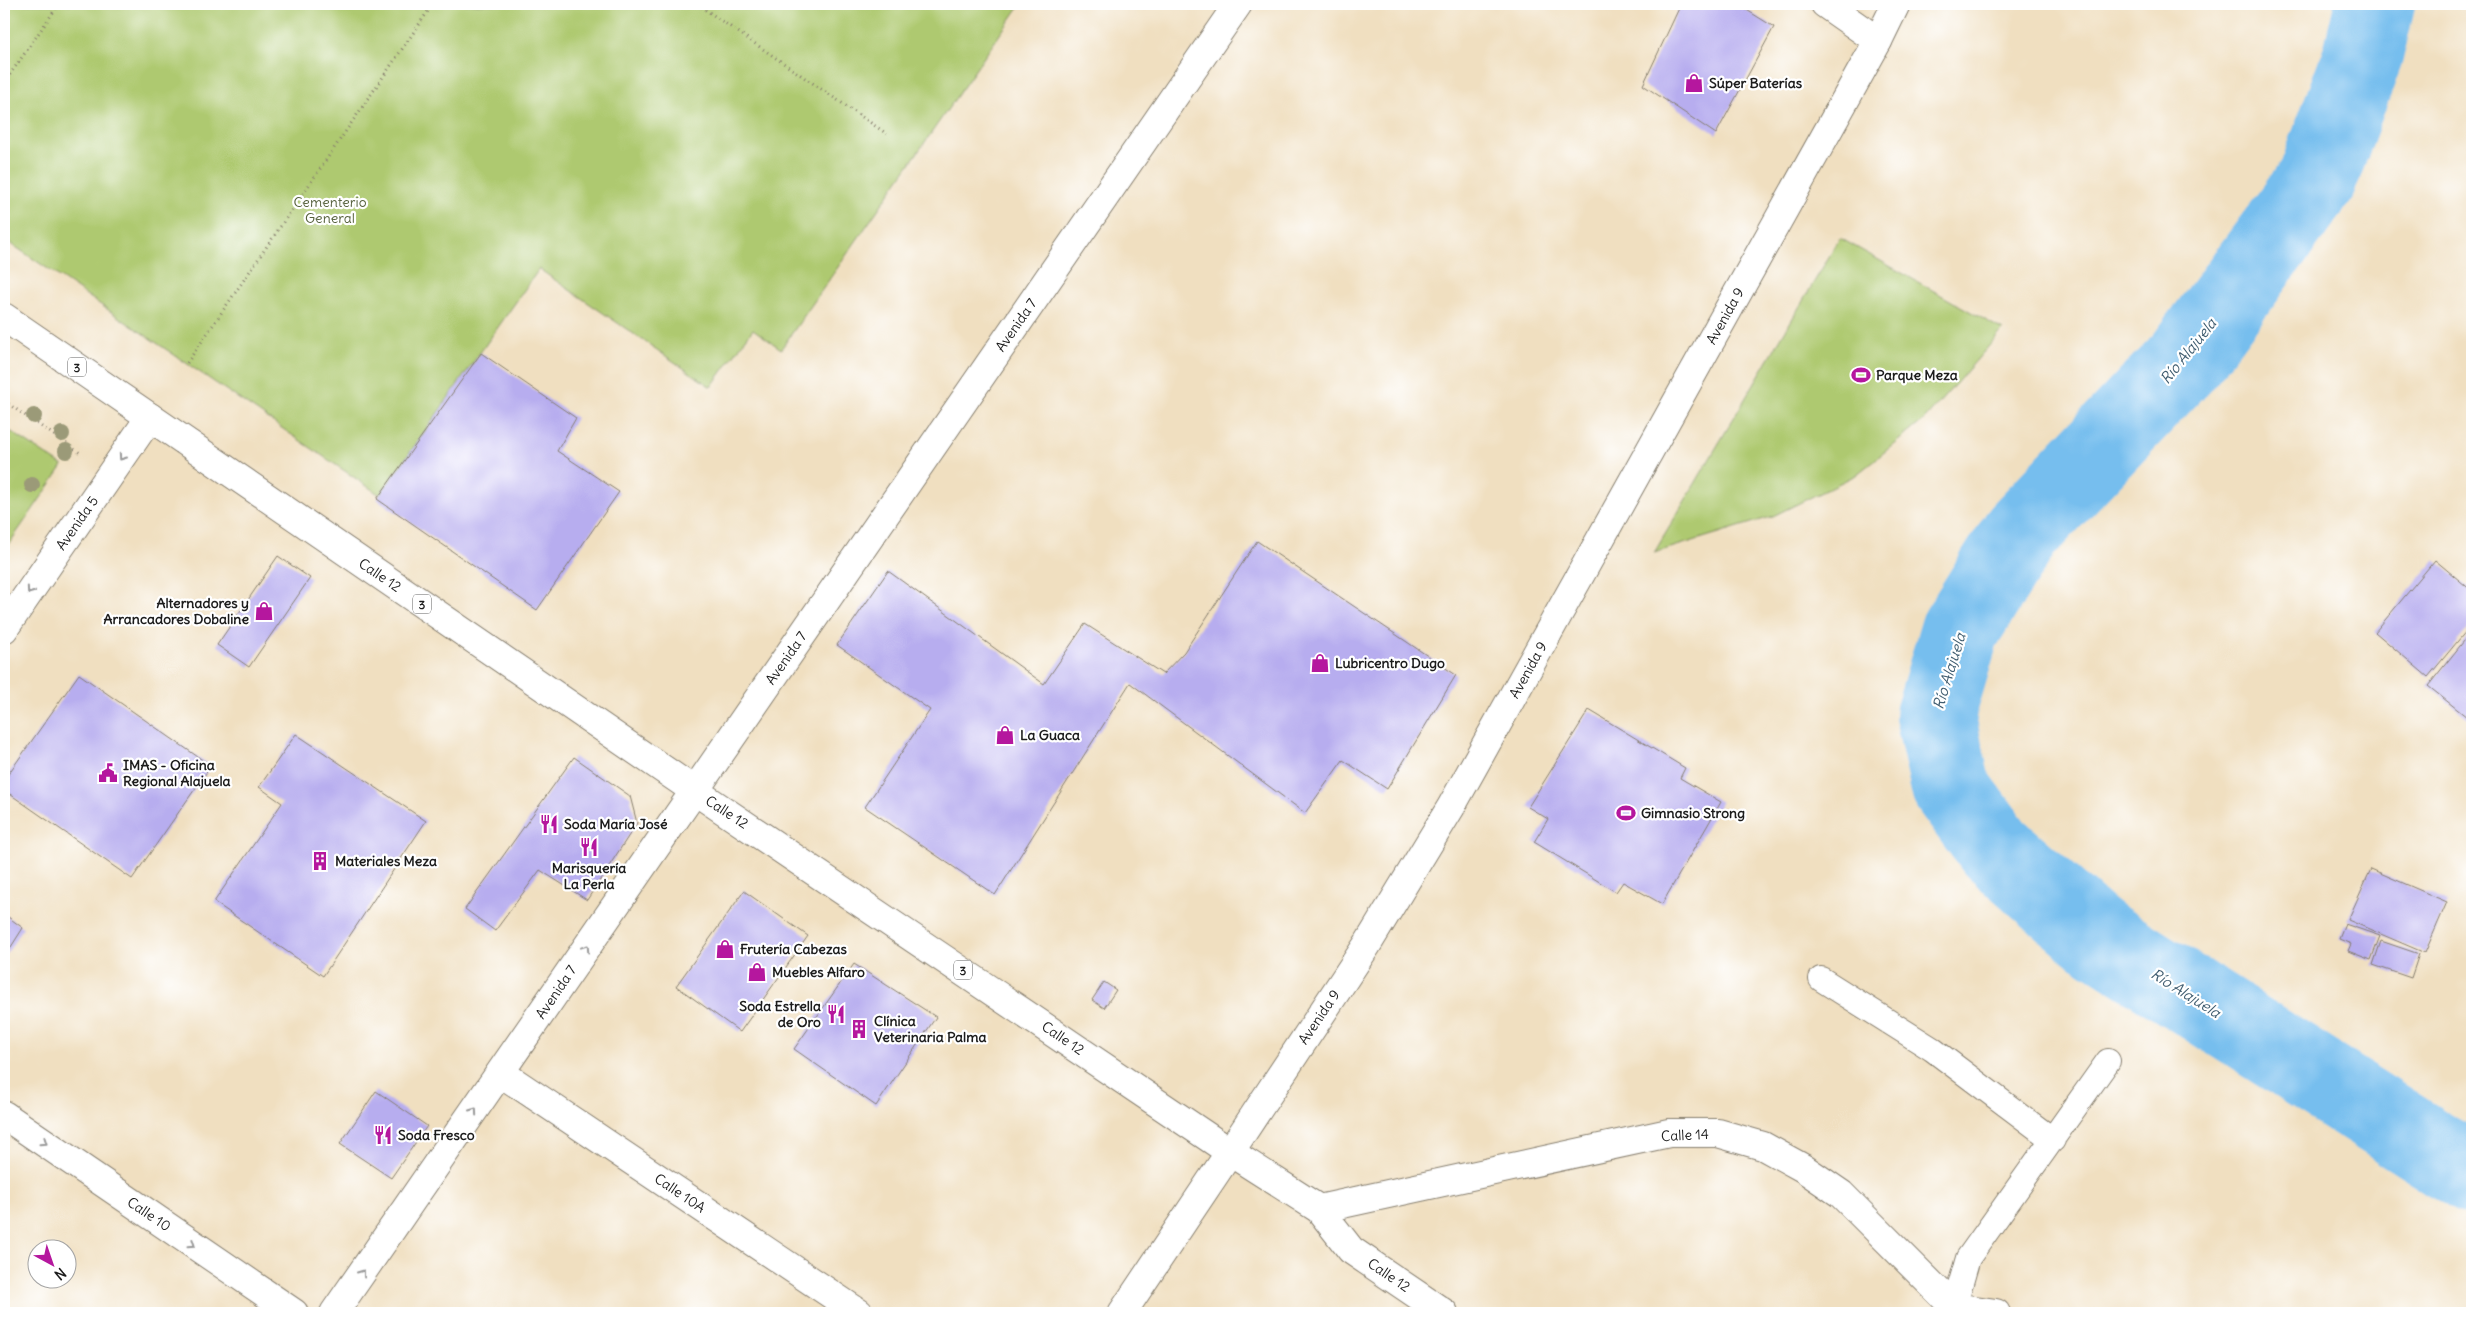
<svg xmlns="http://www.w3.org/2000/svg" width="2476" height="1317" font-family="Delius,sans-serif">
<rect width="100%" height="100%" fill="#fff"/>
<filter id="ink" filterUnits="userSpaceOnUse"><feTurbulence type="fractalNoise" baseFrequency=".02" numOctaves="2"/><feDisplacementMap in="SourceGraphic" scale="10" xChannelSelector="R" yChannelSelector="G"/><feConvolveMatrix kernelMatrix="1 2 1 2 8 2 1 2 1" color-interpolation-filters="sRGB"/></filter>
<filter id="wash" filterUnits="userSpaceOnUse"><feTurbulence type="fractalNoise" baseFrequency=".0096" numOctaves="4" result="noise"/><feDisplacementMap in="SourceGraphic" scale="20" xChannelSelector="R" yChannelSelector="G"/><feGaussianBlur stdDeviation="1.12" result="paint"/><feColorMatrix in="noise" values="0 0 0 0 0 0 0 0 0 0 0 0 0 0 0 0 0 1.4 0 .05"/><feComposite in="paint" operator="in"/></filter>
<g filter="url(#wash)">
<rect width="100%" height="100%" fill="#f0dfc0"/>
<path fill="#aec96f" stroke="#657246" d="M4,4H1021L781,349L753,329L711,387L539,269L380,495L4,239Z
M1840,238L2003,330L1924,420L1856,475L1771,517L1654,553Z
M4,427L63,466L4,551Z"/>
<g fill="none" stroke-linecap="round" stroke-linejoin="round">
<path stroke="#76beee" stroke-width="80" d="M2375,4L2363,55L2317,180L2185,359L2022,531L1960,630L1935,715L1951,788L1995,848L2090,932L2472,1175"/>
</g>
<g id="blocks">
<path fill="#b7adef" d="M1681,4H1737L1774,27L1716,134L1643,85Z
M481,353L576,418L557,451L619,492L537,610L377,499Z
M1257,541L1456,675L1387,789L1343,760L1305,813L1130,683L995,895L865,807L930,710L837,645L888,571L1044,684L1085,624L1163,674L1184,652Z
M278,556L310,578L249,667L217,645Z
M2435,560L2472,591V624L2428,677L2375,632Z
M2472,631V721L2428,686Z
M79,674L211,766L132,879L4,790V780Z
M1589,710L1685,768L1680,778L1721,802L1662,904L1623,882L1616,892L1534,842L1548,819L1528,807Z
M296,734L426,821L323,976L214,902L282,803L259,787Z
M574,757L630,796L637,823L587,900L540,870L495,931L465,909Z
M2371,869L2447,902L2425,953L2348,920Z
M744,891L808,936L740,1032L676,986Z
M4,914L23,928L4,958Z
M2345,924L2380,936L2371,960L2348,951L2351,944L2339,939Z
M2381,941L2419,954L2411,978L2373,965Z
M854,964L936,1017L876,1106L794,1049Z
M1104,982L1116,990L1104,1008L1092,1000Z
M376,1091L427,1126L391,1178L340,1144Z"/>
</g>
</g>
<g filter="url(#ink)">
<use href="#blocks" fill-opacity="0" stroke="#867e6e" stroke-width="1"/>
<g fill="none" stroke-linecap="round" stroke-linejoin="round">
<g stroke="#867e6e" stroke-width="26">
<path id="service" d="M1821,979L1932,1049L2053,1140
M1954,1307L1968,1258L2108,1061"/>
</g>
<g stroke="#867e6e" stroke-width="30">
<path id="minor" d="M1825,4L1878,41
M501,1073L859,1313
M4,1115L294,1313
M1230,1152L1319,1209L1351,1250L1444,1313
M1319,1209L1669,1133H1718L1763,1146L1803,1168L1841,1194L1954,1307L1996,1313
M334,1313L1238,4"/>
</g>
<g stroke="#867e6e" stroke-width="30">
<path id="tertiary" d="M4,629L150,417
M1230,1152L1367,945L1451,807L1878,41L1896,4"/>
</g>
<g stroke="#867e6e" stroke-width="30">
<path id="primary" d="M4,317L695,791L1230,1152L1122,1313"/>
</g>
<path stroke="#867e6e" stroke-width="3" stroke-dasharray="1 4" stroke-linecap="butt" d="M697,4L887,134
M4,83L59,4
M187,363L433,4
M4,401L80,453"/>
<use href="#service" stroke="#fff" stroke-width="24"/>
<use href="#minor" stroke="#fff" stroke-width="28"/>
<use href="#tertiary" stroke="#fff" stroke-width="28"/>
<use href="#primary" stroke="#fff" stroke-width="28"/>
</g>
<g fill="#9b9a78">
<circle cx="34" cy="416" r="8"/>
<circle cx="62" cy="434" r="8"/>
<circle cx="66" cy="451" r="8"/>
<circle cx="32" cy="485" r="8"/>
</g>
<defs><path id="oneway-chevron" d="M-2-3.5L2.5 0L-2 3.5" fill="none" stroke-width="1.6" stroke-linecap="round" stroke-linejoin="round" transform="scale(1.25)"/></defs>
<g stroke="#999">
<use href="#oneway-chevron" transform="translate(122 457) rotate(125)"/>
<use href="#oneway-chevron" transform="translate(30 591) rotate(125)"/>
<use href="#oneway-chevron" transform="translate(586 948) rotate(-56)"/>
<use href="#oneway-chevron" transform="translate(474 1111) rotate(-55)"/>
<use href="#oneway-chevron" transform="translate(44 1142) rotate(34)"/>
<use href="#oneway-chevron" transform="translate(192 1244) rotate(34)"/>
<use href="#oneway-chevron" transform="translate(362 1273) rotate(-55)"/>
</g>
</g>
<defs>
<g id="shop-bare" transform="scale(1.5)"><path d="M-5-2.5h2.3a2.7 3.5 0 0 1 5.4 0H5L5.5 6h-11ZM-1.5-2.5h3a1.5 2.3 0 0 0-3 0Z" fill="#b5179e" stroke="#fff" stroke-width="2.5" paint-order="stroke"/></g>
<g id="stadium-bare" transform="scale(1.5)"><path d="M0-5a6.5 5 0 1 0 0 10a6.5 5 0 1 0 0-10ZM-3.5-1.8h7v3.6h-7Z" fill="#b5179e" stroke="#fff" stroke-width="2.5" paint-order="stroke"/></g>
<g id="civic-bare" transform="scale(1.5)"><path d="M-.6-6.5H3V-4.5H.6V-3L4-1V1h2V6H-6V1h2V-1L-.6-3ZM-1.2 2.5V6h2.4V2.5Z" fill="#b5179e" stroke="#fff" stroke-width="2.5" paint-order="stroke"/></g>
<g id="restaurant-bare" transform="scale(1.5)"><path d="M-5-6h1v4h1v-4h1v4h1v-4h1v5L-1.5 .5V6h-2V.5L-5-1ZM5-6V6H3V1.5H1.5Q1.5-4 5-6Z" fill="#b5179e" stroke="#fff" stroke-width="2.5" paint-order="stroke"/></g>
<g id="building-bare" transform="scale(1.5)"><path d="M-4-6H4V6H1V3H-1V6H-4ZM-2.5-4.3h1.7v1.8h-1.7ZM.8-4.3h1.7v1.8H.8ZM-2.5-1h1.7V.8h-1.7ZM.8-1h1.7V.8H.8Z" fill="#b5179e" stroke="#fff" stroke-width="2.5" paint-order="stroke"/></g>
</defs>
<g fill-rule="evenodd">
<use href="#shop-bare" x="1694" y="83"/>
<use href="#stadium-bare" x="1861" y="375"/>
<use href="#shop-bare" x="264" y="611"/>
<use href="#shop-bare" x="1320" y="663"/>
<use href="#shop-bare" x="1005" y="735"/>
<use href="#civic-bare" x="108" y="773"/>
<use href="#stadium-bare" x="1626" y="813"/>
<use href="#restaurant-bare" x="549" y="824"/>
<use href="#restaurant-bare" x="589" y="847"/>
<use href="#building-bare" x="320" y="861"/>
<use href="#shop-bare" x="725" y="949"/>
<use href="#shop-bare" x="757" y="972"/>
<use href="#restaurant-bare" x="836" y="1014"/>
<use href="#building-bare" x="859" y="1029"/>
<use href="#restaurant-bare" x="383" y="1135"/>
</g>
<g text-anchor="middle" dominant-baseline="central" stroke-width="4.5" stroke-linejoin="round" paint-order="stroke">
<g fill="#fff" stroke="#606060" stroke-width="1">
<rect x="68" y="357.5" width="18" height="19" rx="4"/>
<rect x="413" y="594.5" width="18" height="19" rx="4"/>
<rect x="954" y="960.5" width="18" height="19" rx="4"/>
</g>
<g font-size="12" font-weight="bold" fill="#1c1c1c">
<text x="77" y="367">3</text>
<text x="422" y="604">3</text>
<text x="963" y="970">3</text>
</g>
<g font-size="14" font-weight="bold" fill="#1c1c1c" stroke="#fff" text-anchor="start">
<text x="1709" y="83">Súper Baterías</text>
<text x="1876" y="375">Parque Meza</text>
<text x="249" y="603" text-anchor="end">Alternadores y<tspan x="249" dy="16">Arrancadores Dobaline</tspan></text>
<text x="1335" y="663">Lubricentro Dugo</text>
<text x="1020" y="735">La Guaca</text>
<text x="123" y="765">IMAS - Oficina<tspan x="123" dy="16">Regional Alajuela</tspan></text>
<text x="1641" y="813">Gimnasio Strong</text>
<text x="564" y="824">Soda María José</text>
<text x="335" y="861">Materiales Meza</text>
<text x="589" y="868" text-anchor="middle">Marisquería<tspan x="589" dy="16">La Perla</tspan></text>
<text x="740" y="949">Frutería Cabezas</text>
<text x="772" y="972">Muebles Alfaro</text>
<text x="821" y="1006" text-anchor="end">Soda Estrella<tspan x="821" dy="16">de Oro</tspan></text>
<text x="874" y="1021">Clínica<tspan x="874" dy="16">Veterinaria Palma</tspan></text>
<text x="398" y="1135">Soda Fresco</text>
</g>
<g font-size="14" fill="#56613d" stroke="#fff">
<text x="330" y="202">Cementerio<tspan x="330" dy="16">General</tspan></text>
</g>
<g font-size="14" fill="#1c1c1c" stroke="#fff">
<text transform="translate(1725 316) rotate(-61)">Avenida 9</text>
<text transform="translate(1016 325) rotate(-55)">Avenida 7</text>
<text transform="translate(77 523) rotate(-55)">Avenida 5</text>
<text transform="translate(380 575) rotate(34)">Calle 12</text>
<text transform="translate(786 658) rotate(-55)">Avenida 7</text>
<text transform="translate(1528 670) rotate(-61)">Avenida 9</text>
<text transform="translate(727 812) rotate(33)">Calle 12</text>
<text transform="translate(556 992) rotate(-56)">Avenida 7</text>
<text transform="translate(1319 1017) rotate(-56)">Avenida 9</text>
<text transform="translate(1063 1038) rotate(34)">Calle 12</text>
<text transform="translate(1685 1135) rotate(-3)">Calle 14</text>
<text transform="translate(680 1193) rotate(34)">Calle 10A</text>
<text transform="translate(149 1214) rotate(34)">Calle 10</text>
<text transform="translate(1389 1275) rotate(34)">Calle 12</text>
</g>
<g font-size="15" font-style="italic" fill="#405d70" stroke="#fff">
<text transform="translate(2188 351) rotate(-51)">Río Alajuela</text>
<text transform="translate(1949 671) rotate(-73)">Río Alajuela</text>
<text transform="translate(2186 993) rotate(32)">Río Alajuela</text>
</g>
</g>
<rect width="2476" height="1317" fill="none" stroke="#fff" stroke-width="20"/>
<g transform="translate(52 1264) rotate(140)"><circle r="24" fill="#ffffff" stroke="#a4a4a4"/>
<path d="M0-4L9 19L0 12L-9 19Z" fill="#b5179e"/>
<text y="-8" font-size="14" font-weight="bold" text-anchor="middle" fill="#1c1c1c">N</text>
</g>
</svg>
